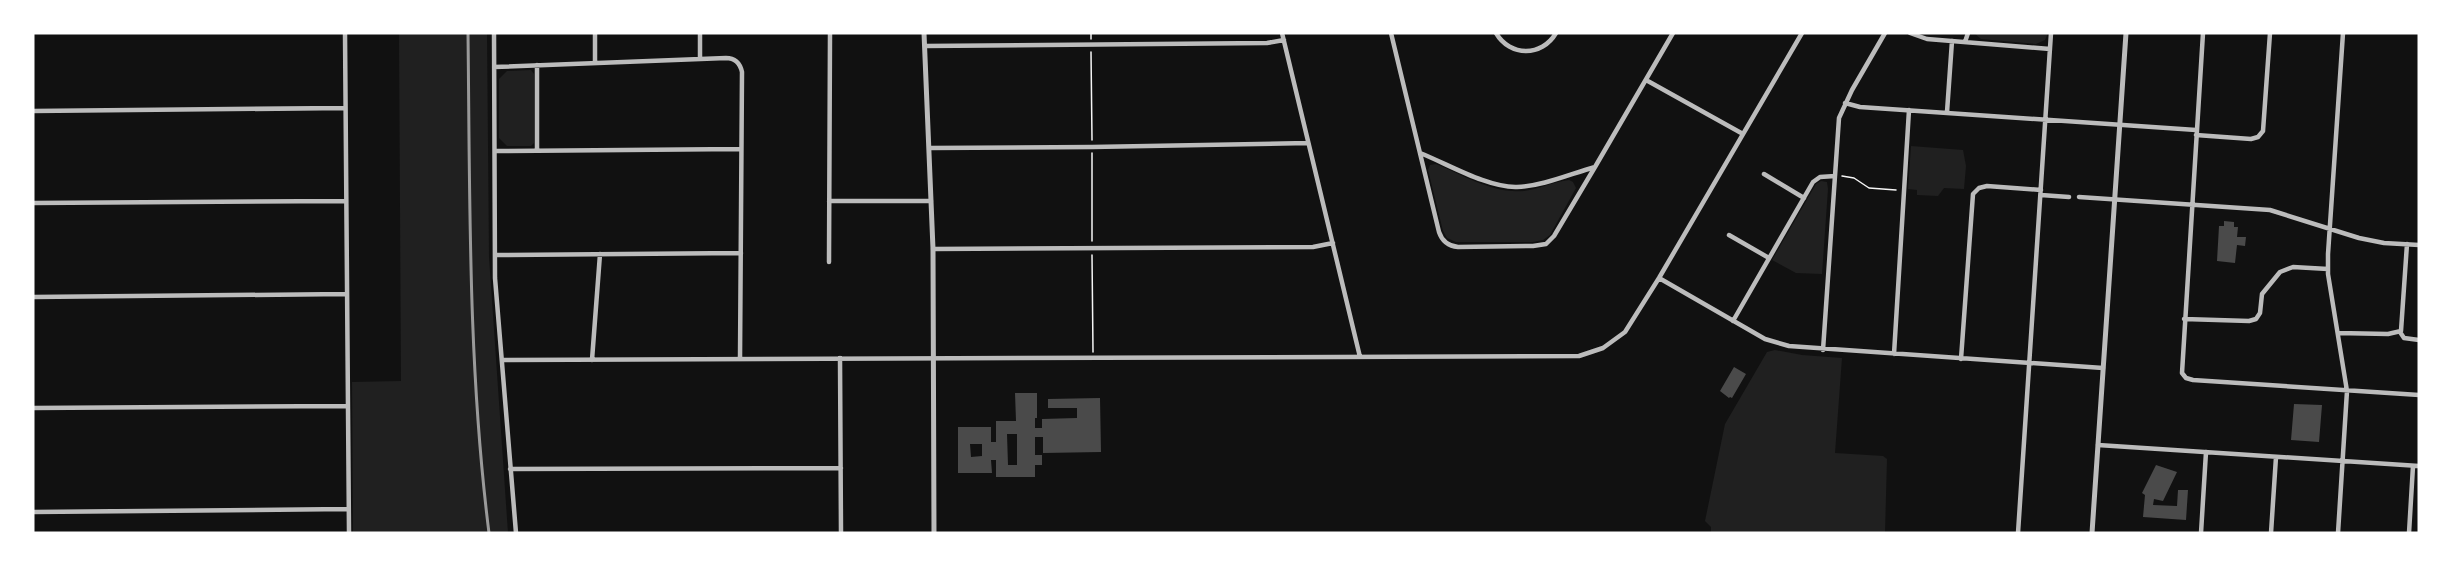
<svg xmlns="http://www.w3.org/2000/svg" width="2452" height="566" font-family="Spectral,serif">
<rect width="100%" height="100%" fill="#111"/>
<path fill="#202020" d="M399,33H487L489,257L508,533H353L352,382L401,381Z
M1974,33H2048L2045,40L2036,44L1981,39Z
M531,70L534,74V143L531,146H507L499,138V79L507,71Z
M1911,146L1963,150L1966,166L1964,189L1944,188L1938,196L1917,195V190L1908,189Z
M1436,164C1463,175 1493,194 1524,191C1539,189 1553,182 1569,180L1573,182L1576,188L1550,235L1543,240L1533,242H1456L1447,238L1443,231L1428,170L1430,165Z
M1821,181L1827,182L1828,189L1822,274L1796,273L1772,260L1816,184Z
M1775,350L1802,355L1842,358L1835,453L1883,456L1887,459L1885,533H1711V527L1705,521L1725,424L1767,352Z"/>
<path fill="#4a4a4a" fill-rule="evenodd" d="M2224,221L2234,222V227H2238L2237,237H2246L2245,246L2237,245L2235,263L2217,261L2219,226H2224Z
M1734,367L1746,374L1732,398L1730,397L1729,398L1720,391Z
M1015,393H1037V418H1035V428H1042V419L1077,418V408H1048V399L1100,398L1101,452L1043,453V437H1035V455H1042V465H1035V477H996V460H991L992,473H958V427H991V442H996V421H1016ZM1007,434H1017V465H1008ZM970,444H982V456L971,457Z
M2294,404L2322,405L2319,442L2291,440Z
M2156,465L2177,472L2163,501L2154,499L2153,505L2177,506L2178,490H2188L2186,520L2143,517L2145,495L2142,493Z"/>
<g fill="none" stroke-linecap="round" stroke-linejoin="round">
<path stroke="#f5f5f5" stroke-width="1.5" d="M1091,33V39
M1091,52L1092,140
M1092,153V241
M1842,176L1854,178L1869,188L1896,190
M1092,255L1093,352"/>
<path stroke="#bcbcbc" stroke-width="4.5" d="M345,33L349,533
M494,33L495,278L516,533
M595,33V63
M700,33V59
M1282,33L1360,357
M1391,33L1439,232C1442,241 1448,246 1458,247L1533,246L1546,244L1554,236L1595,167
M1496,33C1510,57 1542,57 1556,33
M1910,33L1927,39L2050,49
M2203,33L2182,373L2186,378L2193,380L2419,395
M1965,42L1968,33
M925,46L1267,43L1284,40
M537,65V150
M494,67L726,58C735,58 740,63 742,72L740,359
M1646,80L1743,134
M1845,103L1860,107L2196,130
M33,111L345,108
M1947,112L1952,41
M2196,135L2251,139L2258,137L2263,131L2270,33
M930,148L1092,147L1308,143
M495,151L741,149
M1420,153C1448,164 1488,188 1517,187C1543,186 1570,174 1595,167L1673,33
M1764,174L1804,198
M2041,195L2069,197
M2079,197L2270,210L2359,238L2384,243L2419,245
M829,201H931
M33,203L346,201
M1729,235L1769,258
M933,249L1313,247L1333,243
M495,255L741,253
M829,262L830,33
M1659,278L1765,339L1789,346L2103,368
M33,297L347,294
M2184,319L2249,321L2256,319L2260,313L2262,294L2280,272L2293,267L2328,269
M1733,321L1813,182L1820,177L1835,176
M2400,332L2404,338L2419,340
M2338,333L2388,334L2401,331L2407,244
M1823,350L1839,118L1852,90L1885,33
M1894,354L1909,110
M840,358L841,533
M1961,359L1973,194L1979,188L1987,186L2041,190
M502,360L1579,356L1603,348L1625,332L1659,278L1802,33
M592,360L600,254
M33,408L348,406
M2098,445L2419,466
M510,469L841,468
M33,512L348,509
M2018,533L2051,33
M2201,533L2206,452
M2271,533L2276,457
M2338,533L2347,391L2328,274V254L2343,33
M2409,533L2413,466"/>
<path stroke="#bcbcbc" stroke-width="5" d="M924,33L933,249L934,533
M2092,533L2126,33"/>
<path stroke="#9a9a9a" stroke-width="3" d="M468,33C470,200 468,367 489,533"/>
</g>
<rect width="2452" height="566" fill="none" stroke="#ffffff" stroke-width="69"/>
</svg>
